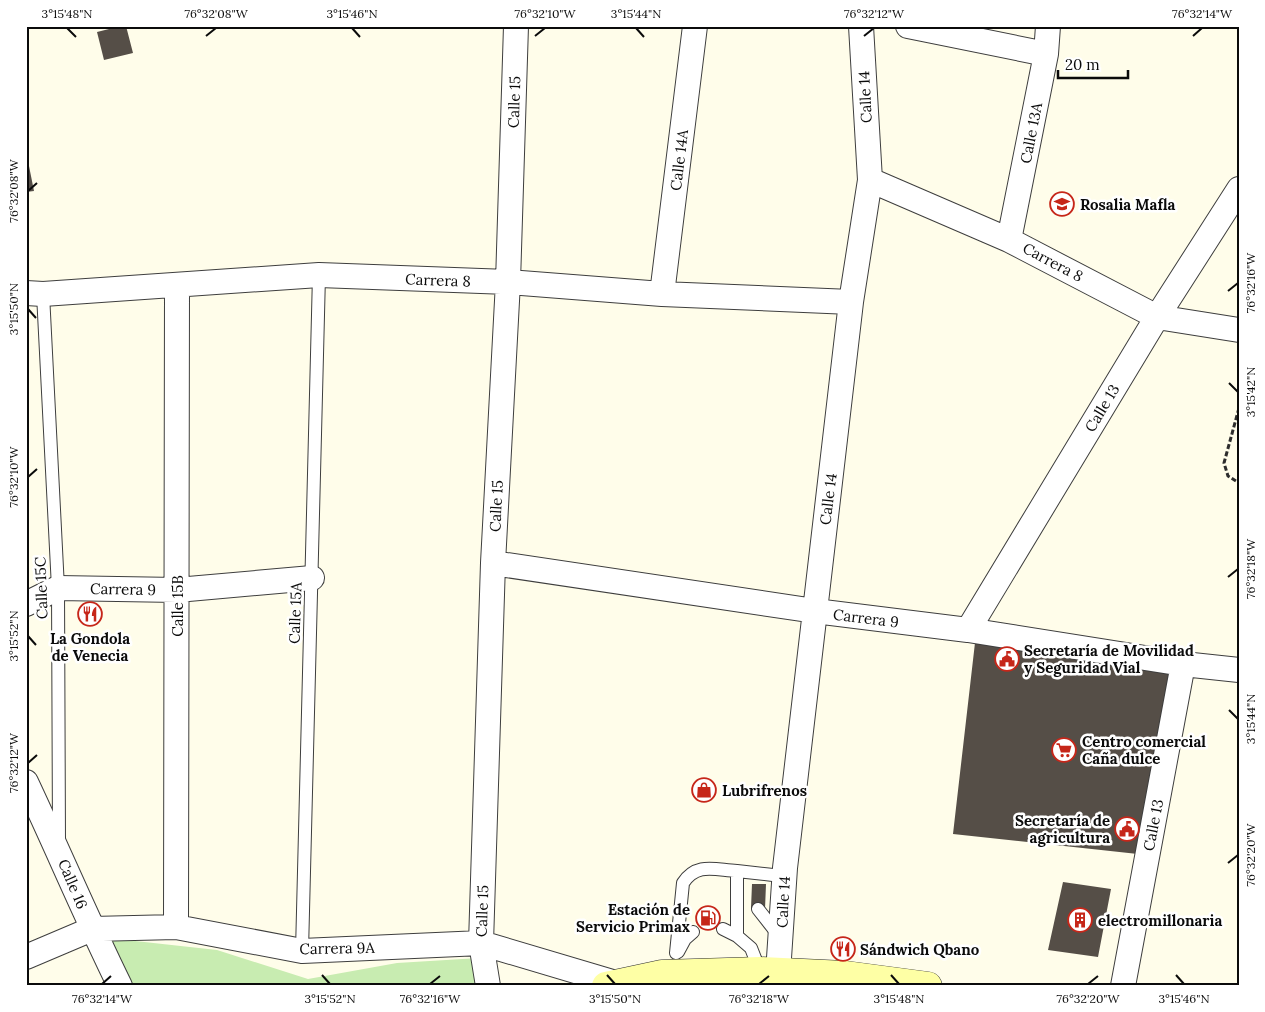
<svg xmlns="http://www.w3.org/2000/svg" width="1265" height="1012" font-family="Lora,serif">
<rect width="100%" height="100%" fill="#fffdea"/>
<path fill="#c8ecb1" d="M108,938L217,950L308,979L397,963L479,958V986H134Z"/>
<path fill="#554e47" d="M121,26H126L133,53L104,60L97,32Z
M26,151L34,191L26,192Z
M976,634L1180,666L1147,855L953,834Z
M1063,882L1111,889L1098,957L1048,950Z
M752,884H766L765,909L751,908Z"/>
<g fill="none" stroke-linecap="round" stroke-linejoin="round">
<g stroke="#3e3e3e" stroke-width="14">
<path id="service" d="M43,294L58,588L59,841
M737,871L773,875
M758,909L780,937
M723,929L737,936L751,948L760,971
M302,951L319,275
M678,952L685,939L693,932
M676,953L683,883C697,862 715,870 737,871V936"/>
</g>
<g stroke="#3e3e3e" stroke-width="26">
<path id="minor" d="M908,26L1046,54
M870,180L1009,240L1157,317L1239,330
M1009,240L1046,54L1048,26
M26,293L43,294L319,275L508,282L662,294L851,302
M662,294L695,26
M493,563L815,611L968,630L1183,664L1239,670
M26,604L58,588L177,590L312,578
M968,630L1157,317L1239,189
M26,782C58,850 87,919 120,986
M176,927L177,286
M26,957L92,929L176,927L302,951L481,943L619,984
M778,973L785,868L851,302L870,180L861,26
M488,986L481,943L493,563L508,282L516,26
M1123,986L1183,664"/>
</g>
<g stroke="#2d2d2d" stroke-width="29">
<path id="secondary" d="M606,986L662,974L760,971L845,975L928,986"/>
</g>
<path stroke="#2d2d2d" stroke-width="3" stroke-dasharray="5 2.5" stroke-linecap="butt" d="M1239,408L1224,463L1228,476L1239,483"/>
<use href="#service" stroke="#fff" stroke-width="12"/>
<use href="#minor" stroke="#fff" stroke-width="24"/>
<use href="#secondary" stroke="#feffa5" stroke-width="28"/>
</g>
<path fill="none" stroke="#0b0b0b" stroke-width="2" d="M67,28L76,37M352,28L360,37M636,28L644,37M206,36L216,28M535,36L545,28M864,36L874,28M1193,36L1202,28M28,191L37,183M1228,291L1238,283M28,309L36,318M1229,383L1238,392M28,477L37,469M1228,577L1238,569M28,636L36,645M1229,710L1238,719M28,763L37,755M1228,863L1238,855M322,975L330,984M607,975L615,984M891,975L899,984M1176,975L1184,984M102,984L111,976M430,984L440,976M759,984L769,976M1088,984L1098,976"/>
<defs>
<g id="school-ring" transform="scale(1.25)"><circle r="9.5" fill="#fff" stroke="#c62619" stroke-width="1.5"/><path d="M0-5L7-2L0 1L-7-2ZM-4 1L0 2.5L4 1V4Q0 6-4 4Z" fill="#c62619"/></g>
<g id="restaurant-ring" transform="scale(1.25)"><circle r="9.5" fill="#fff" stroke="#c62619" stroke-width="1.5"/><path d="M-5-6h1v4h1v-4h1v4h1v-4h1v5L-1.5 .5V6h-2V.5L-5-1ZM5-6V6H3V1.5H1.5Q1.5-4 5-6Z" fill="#c62619"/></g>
<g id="civic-ring" transform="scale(1.25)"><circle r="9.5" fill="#fff" stroke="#c62619" stroke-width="1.5"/><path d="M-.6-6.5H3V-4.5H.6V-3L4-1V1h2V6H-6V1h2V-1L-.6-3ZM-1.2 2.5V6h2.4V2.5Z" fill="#c62619"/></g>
<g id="supermarket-ring" transform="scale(1.25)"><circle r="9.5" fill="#fff" stroke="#c62619" stroke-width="1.5"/><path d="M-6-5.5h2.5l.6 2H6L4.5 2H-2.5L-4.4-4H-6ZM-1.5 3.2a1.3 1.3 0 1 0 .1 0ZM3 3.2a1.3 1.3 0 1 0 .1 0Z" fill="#c62619"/></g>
<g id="shop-ring" transform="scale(1.25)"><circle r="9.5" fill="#fff" stroke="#c62619" stroke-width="1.5"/><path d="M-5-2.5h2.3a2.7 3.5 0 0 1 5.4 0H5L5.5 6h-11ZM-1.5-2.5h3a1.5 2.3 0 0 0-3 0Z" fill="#c62619"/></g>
<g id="fuel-ring" transform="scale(1.25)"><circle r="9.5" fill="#fff" stroke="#c62619" stroke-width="1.5"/><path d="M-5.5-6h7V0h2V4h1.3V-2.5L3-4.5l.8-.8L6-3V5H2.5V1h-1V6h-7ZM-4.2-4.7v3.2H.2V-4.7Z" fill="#c62619"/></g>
<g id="building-ring" transform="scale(1.25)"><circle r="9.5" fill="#fff" stroke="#c62619" stroke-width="1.5"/><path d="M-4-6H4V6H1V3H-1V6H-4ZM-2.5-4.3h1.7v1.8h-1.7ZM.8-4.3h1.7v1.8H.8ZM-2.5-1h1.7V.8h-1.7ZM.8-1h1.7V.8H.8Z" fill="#c62619"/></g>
</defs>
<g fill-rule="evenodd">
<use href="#school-ring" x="1062" y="204"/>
<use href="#restaurant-ring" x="90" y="614"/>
<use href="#civic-ring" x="1007" y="659"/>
<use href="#supermarket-ring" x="1064" y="750"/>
<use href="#shop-ring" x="704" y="790"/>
<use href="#civic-ring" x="1127" y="829"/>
<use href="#fuel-ring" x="708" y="918"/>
<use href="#building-ring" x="1080" y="920"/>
<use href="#restaurant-ring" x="843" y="949"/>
</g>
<g text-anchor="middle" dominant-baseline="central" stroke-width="5" stroke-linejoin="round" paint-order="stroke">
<g font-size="15" fill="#0b0b0b" stroke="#fff">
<text transform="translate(865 97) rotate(-93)">Calle 14</text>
<text transform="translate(514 102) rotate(-88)">Calle 15</text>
<text transform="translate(1031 133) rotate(-79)">Calle 13A</text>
<text transform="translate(679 160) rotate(-83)">Calle 14A</text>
<text transform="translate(1053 262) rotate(28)">Carrera 8</text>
<text transform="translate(438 280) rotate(2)">Carrera 8</text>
<text transform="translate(1102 408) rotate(-59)">Calle 13</text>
<text transform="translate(828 499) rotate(-83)">Calle 14</text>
<text transform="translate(496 506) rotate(-87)">Calle 15</text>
<text transform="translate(41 588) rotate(-92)">Calle 15C</text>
<text transform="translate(123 589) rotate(1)">Carrera 9</text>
<text transform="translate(177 606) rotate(-90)">Calle 15B</text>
<text transform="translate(295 613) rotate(-88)">Calle 15A</text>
<text transform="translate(866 618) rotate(7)">Carrera 9</text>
<text transform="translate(1153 825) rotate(-79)">Calle 13</text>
<text transform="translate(73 884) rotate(67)">Calle 16</text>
<text transform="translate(783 902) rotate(-87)">Calle 14</text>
<text transform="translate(482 911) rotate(-88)">Calle 15</text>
<text transform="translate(337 948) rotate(-1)">Carrera 9A</text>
</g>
<g font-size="15" font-weight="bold" fill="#0b0b0b" stroke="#fff" text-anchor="start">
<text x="1080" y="204">Rosalia Mafla</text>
<text x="90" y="638" text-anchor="middle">La Gondola<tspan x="90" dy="17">de Venecia</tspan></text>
<text x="1024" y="650">Secretaría de Movilidad<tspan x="1024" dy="17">y Seguridad Vial</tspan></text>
<text x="1082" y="741">Centro comercial<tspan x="1082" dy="17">Caña dulce</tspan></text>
<text x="722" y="790">Lubrifrenos</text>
<text x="1110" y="820" text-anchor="end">Secretaría de<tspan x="1110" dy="17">agricultura</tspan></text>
<text x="690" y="909" text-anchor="end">Estación de<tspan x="690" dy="17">Servicio Primax</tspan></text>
<text x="1098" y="920">electromillonaria</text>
<text x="860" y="949">Sándwich Qbano</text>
</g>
</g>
<rect width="1265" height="1012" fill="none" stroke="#ffffff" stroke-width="55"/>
<path d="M1058 70v8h70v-8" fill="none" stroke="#0b0b0b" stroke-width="2.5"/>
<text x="1065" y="70" font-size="15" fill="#0b0b0b" stroke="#ffffff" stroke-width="4" paint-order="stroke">20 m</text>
<rect x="28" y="28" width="1210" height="956" fill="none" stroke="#0b0b0b" stroke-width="2"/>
<g font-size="12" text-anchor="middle" fill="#0b0b0b">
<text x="67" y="18">3°15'48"N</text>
<text x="216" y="18">76°32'08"W</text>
<text x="352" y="18">3°15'46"N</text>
<text x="545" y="18">76°32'10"W</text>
<text x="636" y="18">3°15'44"N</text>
<text x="874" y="18">76°32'12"W</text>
<text x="1202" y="18">76°32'14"W</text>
<text transform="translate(14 191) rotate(-90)" y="4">76°32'08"W</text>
<text transform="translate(1251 283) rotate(-90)" y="4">76°32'16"W</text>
<text transform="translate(14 309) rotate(-90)" y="4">3°15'50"N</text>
<text transform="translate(1251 392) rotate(-90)" y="4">3°15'42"N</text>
<text transform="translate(14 477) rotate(-90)" y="4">76°32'10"W</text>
<text transform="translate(1251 569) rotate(-90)" y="4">76°32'18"W</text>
<text transform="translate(14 636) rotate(-90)" y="4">3°15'52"N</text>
<text transform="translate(1251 719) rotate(-90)" y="4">3°15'44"N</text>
<text transform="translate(14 763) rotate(-90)" y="4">76°32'12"W</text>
<text transform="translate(1251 855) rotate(-90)" y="4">76°32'20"W</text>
<text x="102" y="1003">76°32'14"W</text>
<text x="330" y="1003">3°15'52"N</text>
<text x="430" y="1003">76°32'16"W</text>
<text x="615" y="1003">3°15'50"N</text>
<text x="759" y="1003">76°32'18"W</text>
<text x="899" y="1003">3°15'48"N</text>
<text x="1088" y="1003">76°32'20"W</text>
<text x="1184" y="1003">3°15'46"N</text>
</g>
</svg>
